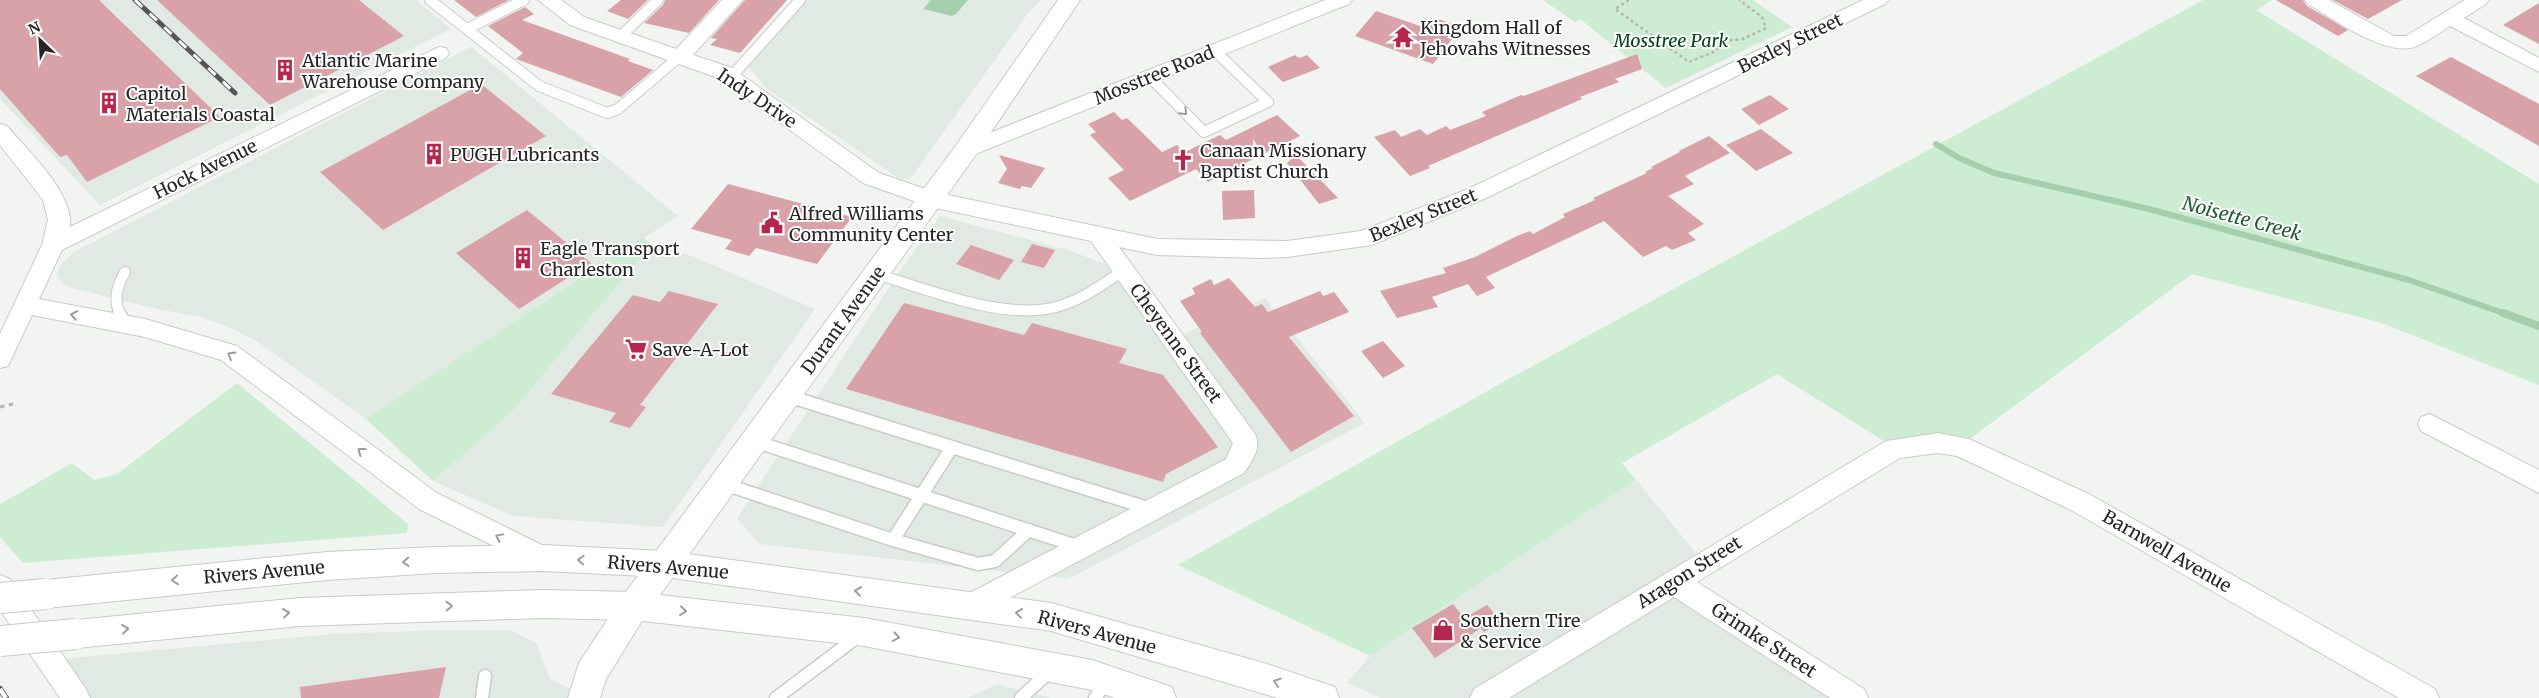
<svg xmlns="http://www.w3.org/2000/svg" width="2539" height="698" font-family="Merriweather,serif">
<rect width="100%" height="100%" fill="#f1f4f1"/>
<path fill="#e0eae2" d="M0,0H416L451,29L100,205L0,99Z
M804,0H1041L1028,13L911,178L901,180L766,88L746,64Z
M471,47L678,216L366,419L255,340L226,326L202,317L157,309L75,289L63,284L57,276L60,265L74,252Z
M940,216L1071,251L1123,271L1173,339L1265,298L1365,423L1068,579L759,544L737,518L900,271Z
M651,245L692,256L815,309L663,527L513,516L433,481L513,411Z
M1636,480L1704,563L1675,582L1854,698H1381L1347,683L1370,656Z
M443,630H510L536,643L550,679L584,695V698H76L50,660L333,634Z
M997,684L1051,698H968Z"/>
<path fill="#ccedd1" d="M1543,0H1753L1792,27L1666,88L1580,19L1575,22Z
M2203,0H2272L2256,10L2539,184V385L2379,322L2192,274L1960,446L1895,448L1777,374L1622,463L1636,480L1370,656L1178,565L1507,380Z
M643,237L651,245L513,411L433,481L366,419Z
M237,383L408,524L407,533L23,563L0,537V504L72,463L94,480L117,474Z"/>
<path fill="#a5ceac" d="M931,0H968L956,14L952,16L923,9Z"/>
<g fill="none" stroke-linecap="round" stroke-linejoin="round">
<path stroke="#a5ceac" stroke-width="6" d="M1936,144L1959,158L1994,173L2149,209L2409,280L2506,314"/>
<path stroke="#a5ceac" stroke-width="8" d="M2503,313L2539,326"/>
</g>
<path fill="#d8a2a8" d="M0,0H99L220,117L87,182L67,155L60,157L0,89Z
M157,0H359L404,36L270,105Z
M454,0H509L476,17Z
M621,0H648L628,19L607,11Z
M665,0H719L689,33L644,23L663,5Z
M745,0H787L740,53L710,45L717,39L711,38Z
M2276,0H2303L2307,6L2348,30L2338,36Z
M2333,0H2402L2368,19Z
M2539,3V44L2503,25L2524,12Z
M525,7L534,14L522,20L630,59L628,61L653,70L621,97L516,59L523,53L488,26Z
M1376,11L1426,28L1434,18L1457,25L1447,38L1452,39L1433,64L1355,36Z
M1637,54L1642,69L1615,79L1619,82L1580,97L1582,99L1428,166L1430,168L1410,176L1374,137L1395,130L1401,137L1420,129L1427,135L1446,126L1450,130L1486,116L1482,112L1521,95L1524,96Z
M1295,55L1299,58L1307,55L1320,68L1283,82L1268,67Z
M2451,57L2539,104V146L2416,76Z
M481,84L546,136L383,230L320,172Z
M1770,95L1789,109L1759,125L1741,109Z
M1114,112L1122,120L1127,118L1162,152L1177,145L1185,152L1220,135L1226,140L1277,115L1300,136L1263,154L1253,139V159L1208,182L1196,169L1130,201L1108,178L1124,170L1090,135L1096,132L1088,124Z
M1761,129L1793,153L1756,171L1726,145Z
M1709,136L1730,153L1685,176L1694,184L1668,196L1704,224L1688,233L1696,240L1672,250L1666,246L1643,257L1604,221L1486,277L1495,288L1477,296L1468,284L1432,297L1438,307L1397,318L1380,291L1446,273L1443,268L1475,257L1517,236L1530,231L1533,234L1565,217L1563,214L1595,200L1593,198L1647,173L1645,172L1653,168L1651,167L1680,152L1679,151Z
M999,155L1045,168L1031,188L1022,186L1020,189L998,183L1007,169Z
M1296,155L1338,198L1319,204L1287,163Z
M728,184L852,217L817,264L756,248L749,256L725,249L732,240L691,229Z
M1254,190L1255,218L1223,220L1222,191Z
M527,210L591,263L519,309L456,253Z
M1032,244L1055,250L1044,268L1021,262Z
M971,245L1014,260L999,280L956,264Z
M1229,278L1255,307L1262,304L1268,312L1320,291L1323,296L1334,292L1349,312L1289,337L1354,416L1291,452L1200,333L1202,332L1180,301L1195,294L1192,288L1211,279L1214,285Z
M669,291L718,304L640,405L646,407L630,428L609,422L616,413L551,394L633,295L660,302Z
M904,303L1024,335L1032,323L1127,349L1119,363L1163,375L1218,447L1166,474L1163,482L846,389Z
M1383,341L1405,366L1383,378L1361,351Z
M1453,604L1464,618L1487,605L1502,622L1484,632L1481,628L1435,658L1412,628Z
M446,667L439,698H301L300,687Z"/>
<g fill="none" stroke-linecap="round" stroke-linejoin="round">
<g stroke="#c8cbc8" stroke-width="12">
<path id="lane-far1" d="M430,0L539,86L607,113L618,109L679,57
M467,29L524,0
M620,37L658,0
M731,77L800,0
M1150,77L1204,132L1268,102L1215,51
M876,274C928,289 1002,321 1056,307C1080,301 1102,285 1123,271
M120,314C113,299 117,286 125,272"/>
</g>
<g stroke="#c8cbc8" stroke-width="15">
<path id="lane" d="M119,313L125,324
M788,396L1151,509
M754,441L1080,547
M724,484L893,540L952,447
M893,540L978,564L995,561L1029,530
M482,698L485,676
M776,698L860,635
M1021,698L1051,670
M1095,698L1108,680"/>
</g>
<g stroke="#c8cbc8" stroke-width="2">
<path id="street" d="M538,0H561L584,17L676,49L722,0H743L693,55L732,68L879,173L934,192L1157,239L1287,241L1361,231L1468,189L1863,0H1888L1885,4L1484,199L1372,245L1287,257L1260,258L1157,255L1119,247L1255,434C1262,448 1252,461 1244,473L970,619L960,616L956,607L960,598L1226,459L1233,443L1091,241L931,207L863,183L718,78L570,25Z
M1325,0H1352L1349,4L973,155L966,157L959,155L955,150L959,145Z
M2305,0H2329L2394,36H2406L2465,0H2489L2486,4L2464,18L2539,58V72L2450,26C2439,33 2428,41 2417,46C2387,59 2334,19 2308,4Z
M439,47L446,48L449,53L446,58L62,250L39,299L145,319L237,346L437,493L552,550L556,558L552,566L543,570L534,566L419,509L221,360L145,337L32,315L8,366L0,368V334L42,245L48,220L43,200L0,145V124L7,126C28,151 74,193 70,227Z
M2430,414L2539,470V493L2421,431L2418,424L2421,417Z
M1938,433L1969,439L2089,494L2435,689L2439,698H2399L2071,510L1957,456L1938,453L1900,458L1697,582L1864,689L1868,698H1830L1674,597L1509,698H1470L1474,689L1886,441Z
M0,575L10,579L86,689L90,698H60L0,610Z"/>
</g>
<g stroke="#c8cbc8" stroke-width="2">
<path id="secondary" d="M1058,0H1080L975,156L645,616L606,679L600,698H568L579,663L623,596L957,144Z"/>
</g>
<g stroke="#c8cbc8" stroke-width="2">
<path id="primary" d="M543,545L665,551L1051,603L1267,664L1335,687L1339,698H1278L1051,631L665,577L543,571L436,573L327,580L46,608L35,604L30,594L35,584L46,580L327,552L436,547Z
M543,590L634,592L864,618L1092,660L1172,687L1176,698H1115L1092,690L864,646L634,620L543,618L300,626L76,648L65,644L60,634L65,624L76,620L300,598Z"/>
</g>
<path stroke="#b3b5b3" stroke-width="2.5" stroke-dasharray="3 3" stroke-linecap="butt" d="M761,0L775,3
M1629,0L1615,9L1689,62L1716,51L1722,41L1743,39L1766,28L1762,17L1739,0"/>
<path stroke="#b3b5b3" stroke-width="3" stroke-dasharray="4.5 4.5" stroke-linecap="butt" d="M0,407L17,403"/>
<use href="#lane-far1" stroke="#fff" stroke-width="10"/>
<use href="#lane" stroke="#fff" stroke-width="12"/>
<use href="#street" fill="#fff" fill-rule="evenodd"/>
<use href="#secondary" fill="#fff" fill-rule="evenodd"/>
<use href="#primary" fill="#fff" fill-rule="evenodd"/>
<g stroke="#555755" stroke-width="5">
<path id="rail-far1" d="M135,0L235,93"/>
</g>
<g stroke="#555755" stroke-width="6">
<path id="rail" d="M0,689L6,698"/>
</g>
<use href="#rail-far1" stroke="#fff" stroke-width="3" stroke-dasharray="10" stroke-linecap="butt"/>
<use href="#rail" stroke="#fff" stroke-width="4.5" stroke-dasharray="12" stroke-linecap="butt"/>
<g stroke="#c8cbc8" stroke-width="32" stroke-linecap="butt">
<path id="primary-bridge" d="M0,598L46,594
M0,641L76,634"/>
</g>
<use href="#primary-bridge" stroke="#fff" stroke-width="30"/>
</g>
<defs><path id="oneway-chevron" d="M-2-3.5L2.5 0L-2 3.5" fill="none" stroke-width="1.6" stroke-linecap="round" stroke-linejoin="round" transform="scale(1.25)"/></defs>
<g stroke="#9c9d9c">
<use href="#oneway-chevron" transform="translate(1184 112) rotate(45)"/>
<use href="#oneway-chevron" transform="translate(74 315) rotate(-169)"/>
<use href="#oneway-chevron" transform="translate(231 355) rotate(-149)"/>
<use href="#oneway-chevron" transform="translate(361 451) rotate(-143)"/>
<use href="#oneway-chevron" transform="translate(499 537) rotate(-154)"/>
<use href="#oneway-chevron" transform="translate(581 560) rotate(-177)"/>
<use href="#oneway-chevron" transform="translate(406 562) rotate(177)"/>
<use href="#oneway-chevron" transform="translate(175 580) rotate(175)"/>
<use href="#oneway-chevron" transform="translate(858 591) rotate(-172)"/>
<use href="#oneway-chevron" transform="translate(449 606) rotate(-1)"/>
<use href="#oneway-chevron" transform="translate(683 611) rotate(6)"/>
<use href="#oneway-chevron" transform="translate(286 613) rotate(-6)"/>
<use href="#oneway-chevron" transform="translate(1019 613) rotate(-173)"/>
<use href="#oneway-chevron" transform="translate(125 629) rotate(-6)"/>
<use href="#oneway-chevron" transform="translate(896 637) rotate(10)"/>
<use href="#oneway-chevron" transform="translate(1277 682) rotate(-161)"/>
</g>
<defs>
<g id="temple-bare" transform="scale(1.725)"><path d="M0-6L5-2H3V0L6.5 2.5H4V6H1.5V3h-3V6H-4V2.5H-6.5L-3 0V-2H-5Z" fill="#b6254d" stroke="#fff" stroke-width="2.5" paint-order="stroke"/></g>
<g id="building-bare" transform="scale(1.725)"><path d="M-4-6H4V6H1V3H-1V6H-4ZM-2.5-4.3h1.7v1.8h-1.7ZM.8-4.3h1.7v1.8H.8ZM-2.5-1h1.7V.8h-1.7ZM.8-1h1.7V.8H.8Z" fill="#b6254d" stroke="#fff" stroke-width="2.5" paint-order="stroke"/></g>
<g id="church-bare" transform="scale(1.725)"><path d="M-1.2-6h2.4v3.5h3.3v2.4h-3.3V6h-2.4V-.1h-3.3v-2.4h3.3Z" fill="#b6254d" stroke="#fff" stroke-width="2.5" paint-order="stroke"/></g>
<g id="civic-bare" transform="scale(1.725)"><path d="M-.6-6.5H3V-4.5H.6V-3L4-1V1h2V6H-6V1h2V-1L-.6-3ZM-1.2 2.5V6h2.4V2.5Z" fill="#b6254d" stroke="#fff" stroke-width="2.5" paint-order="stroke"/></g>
<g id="supermarket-bare" transform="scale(1.725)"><path d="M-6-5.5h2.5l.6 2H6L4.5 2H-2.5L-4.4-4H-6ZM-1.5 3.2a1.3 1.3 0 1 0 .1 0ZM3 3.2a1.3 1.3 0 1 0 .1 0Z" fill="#b6254d" stroke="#fff" stroke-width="2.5" paint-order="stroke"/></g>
<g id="shop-bare" transform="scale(1.725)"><path d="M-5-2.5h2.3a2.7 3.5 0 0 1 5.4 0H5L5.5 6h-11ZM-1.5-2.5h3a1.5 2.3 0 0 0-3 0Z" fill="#b6254d" stroke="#fff" stroke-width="2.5" paint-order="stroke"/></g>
</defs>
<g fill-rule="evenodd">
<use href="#temple-bare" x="1403" y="37"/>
<use href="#building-bare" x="285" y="70"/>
<use href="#building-bare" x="109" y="103"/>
<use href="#building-bare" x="434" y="154"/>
<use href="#church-bare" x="1183" y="160"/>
<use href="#civic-bare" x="772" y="223"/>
<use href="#building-bare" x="523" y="258"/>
<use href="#supermarket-bare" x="636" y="349"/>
<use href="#shop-bare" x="1443" y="630"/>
</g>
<g text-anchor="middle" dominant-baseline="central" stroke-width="4" stroke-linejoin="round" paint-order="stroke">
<g font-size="18" fill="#242524" stroke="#fff" text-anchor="start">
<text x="1420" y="27">Kingdom Hall of<tspan x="1420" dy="21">Jehovahs Witnesses</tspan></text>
<text x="302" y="60">Atlantic Marine<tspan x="302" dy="21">Warehouse Company</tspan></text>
<text x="126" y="93">Capitol<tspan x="126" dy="21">Materials Coastal</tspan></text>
<text x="1200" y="150">Canaan Missionary<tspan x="1200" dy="21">Baptist Church</tspan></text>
<text x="450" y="154">PUGH Lubricants</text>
<text x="789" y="213">Alfred Williams<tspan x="789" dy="21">Community Center</tspan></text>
<text x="540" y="248">Eagle Transport<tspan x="540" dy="21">Charleston</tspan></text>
<text x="652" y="349">Save-A-Lot</text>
<text x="1460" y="620">Southern Tire<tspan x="1460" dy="21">&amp; Service</tspan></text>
</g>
<g font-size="18" font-style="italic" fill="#004319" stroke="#fff">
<text x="1671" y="40">Mosstree Park</text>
</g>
<g font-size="18" fill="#242524" stroke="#fff">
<text transform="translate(1790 43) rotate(-26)">Bexley Street</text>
<text transform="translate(1154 75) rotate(-22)">Mosstree Road</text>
<text transform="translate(757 98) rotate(34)">Indy Drive</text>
<text transform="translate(205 169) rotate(-26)">Hock Avenue</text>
<text transform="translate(1423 215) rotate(-22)">Bexley Street</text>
<text transform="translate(843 320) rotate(-54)">Durant Avenue</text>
<text transform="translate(1176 343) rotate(54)">Cheyenne Street</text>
<text transform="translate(2167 551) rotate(30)">Barnwell Avenue</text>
<text transform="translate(668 567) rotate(5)">Rivers Avenue</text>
<text transform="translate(264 572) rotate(-5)">Rivers Avenue</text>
<text transform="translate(1689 572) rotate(-32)">Aragon Street</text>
<text transform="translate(1097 632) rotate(15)">Rivers Avenue</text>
<text transform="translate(1764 640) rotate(33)">Grimke Street</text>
</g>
<g font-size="19" font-style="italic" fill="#1d5a2f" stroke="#fff">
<text transform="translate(2242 218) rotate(15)">Noisette Creek</text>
</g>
</g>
<g transform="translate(40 40) rotate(335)" stroke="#ffffff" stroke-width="4" paint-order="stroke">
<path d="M0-4L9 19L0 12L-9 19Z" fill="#242524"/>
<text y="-8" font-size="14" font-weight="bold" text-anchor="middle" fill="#242524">N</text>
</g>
</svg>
